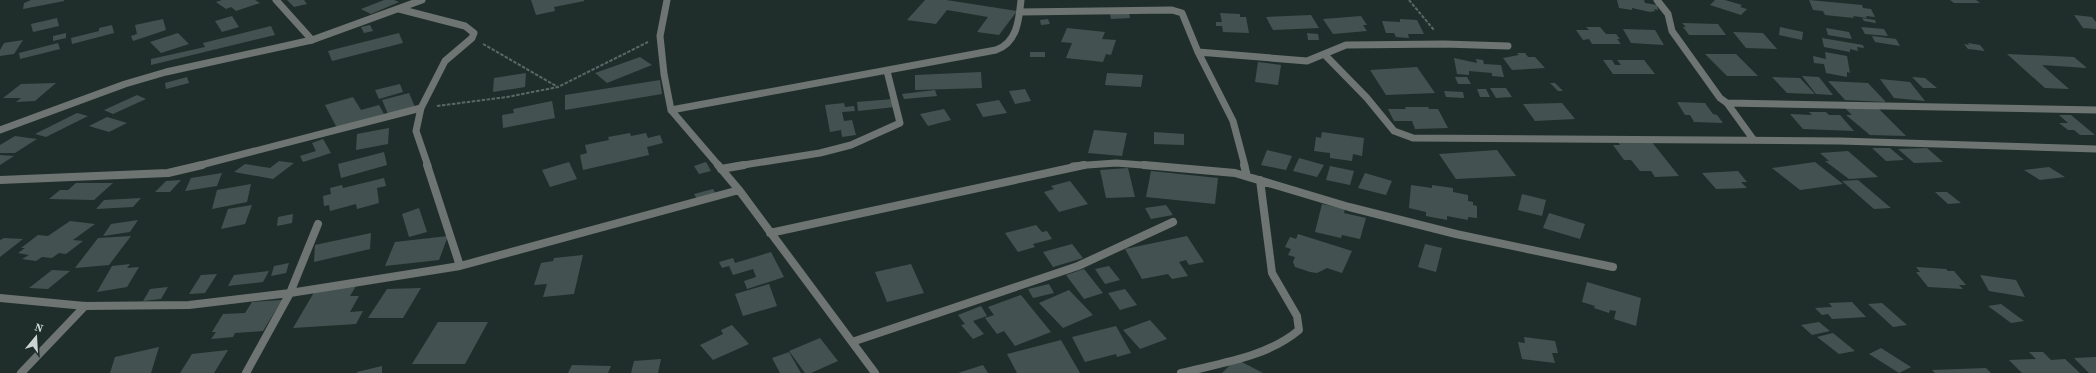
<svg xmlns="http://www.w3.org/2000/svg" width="2096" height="373" font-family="'Source Serif 4',serif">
<rect width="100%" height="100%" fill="#202e2b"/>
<path fill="#435250" d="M31,0H64V1L23,9L24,3Z
M222,0H255L260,3L236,11L231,7L226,9L216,2Z
M287,0H304L307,4L294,7Z
M384,0H394L399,2L371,14L361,9Z
M531,0H584V1L554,7L555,11L536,15Z
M925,0H946L1017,11L999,35L977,32L988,17L947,10L936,24L907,20Z
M1617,0H1644L1645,3L1657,5L1658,10L1654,9L1655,11L1650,12L1632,8V10L1619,8Z
M1715,0H1725L1742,5L1740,7L1747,9L1741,15L1710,5Z
M1809,0L1862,5L1863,8L1871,9L1875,17L1866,16L1867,18L1853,16L1854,18L1825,15L1823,11L1813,10Z
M1950,0H1976L1980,3H1954Z
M1129,13L1130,18L1111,19L1110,14Z
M1220,13L1240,14V17H1246L1249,33L1223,32L1222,26H1216V22H1222Z
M1311,15L1319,28L1273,30L1266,17Z
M2074,15L2092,17L2096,22V29L2083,28Z
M232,16L239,27L222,32L215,21Z
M1361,16L1367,25H1363L1367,31L1333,34L1323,19Z
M57,18L59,26L33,32L31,24Z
M1862,18L1875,20L1876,23L1864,21Z
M163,19L166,30L133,41L131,36L137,34L135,25Z
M1048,19L1050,24L1041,25L1040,20Z
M1400,19L1417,20L1424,34H1408L1409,38L1396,37L1394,33H1386L1382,21L1400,22Z
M1682,23L1718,24L1726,35H1689L1683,27H1686Z
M112,25L114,33L72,44L71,38L99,31V28Z
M370,25L373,31L364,33L361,27Z
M271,26L275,35L151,65V59L205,47L203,43Z
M1586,27H1600L1606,34H1616L1620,39H1617L1621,44H1592L1589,39L1583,40L1576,30H1589Z
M1780,27L1803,32L1802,40L1779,35Z
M1861,27L1884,29L1888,36L1865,34Z
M1067,28L1105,32L1102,39L1116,40L1111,55L1106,54L1103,62L1066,58L1072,43L1061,42Z
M1826,28L1849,32L1852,39L1828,35Z
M1623,29L1655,30L1664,45L1631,43Z
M1733,32L1763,33L1777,49L1746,48Z
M66,33V38L53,41V36Z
M178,33L189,44L161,53L150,42Z
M399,33L403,43L332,61L328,51Z
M1307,33L1318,34L1319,40H1308Z
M1872,36L1896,39L1900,46L1875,42Z
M1822,38L1863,45L1864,48L1857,47L1858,51L1850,49V52L1824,47Z
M23,40L14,54L0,56V50L4,43Z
M58,43L60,49L20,59L19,53Z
M1968,43L1980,45L1985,51L1968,49L1964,44L1969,45Z
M1030,52H1045V57H1030Z
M1825,52L1847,56L1850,73L1847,72V77L1826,73L1824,64L1814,63L1813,56L1826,59Z
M1517,53H1525L1528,57H1535L1545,68L1512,70L1503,58L1519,55Z
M1705,54H1736L1758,76H1727Z
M2007,54L2074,57L2087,68L2042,65L2069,89L2045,88Z
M640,57L652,65L607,83L595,73Z
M1454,58L1477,63L1476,59L1483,60L1484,64L1501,65L1504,77L1492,76V73L1469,71V75L1457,74Z
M1603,60H1612L1615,65H1621L1617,60H1644L1655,74H1613Z
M1258,62L1281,65L1278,85L1255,82Z
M1417,67L1435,93L1386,95L1370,70Z
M981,72L982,88L915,90V75Z
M526,73L525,87L493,92L494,78Z
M1107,73L1143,75L1141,87L1105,85Z
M1802,76L1819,77L1833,95L1816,94Z
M187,77L189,83L166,89L165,83Z
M1455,77H1467L1471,84H1458Z
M1772,77L1800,78L1815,94L1787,93Z
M1912,77L1925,78L1937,88H1923Z
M1880,79L1910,82L1925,101L1894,98Z
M660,80L662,94L565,110V95Z
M1828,81L1868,83L1886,102L1845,100Z
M56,83L35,101L16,102L21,98H3L21,84Z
M1550,83H1555L1563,91H1558Z
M400,84L403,92L379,99L375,90Z
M1490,88H1506L1512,97L1496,98Z
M1025,89L1031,101L1015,104L1009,91Z
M1477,89H1486L1490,97H1480Z
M935,90L937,96L904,99L902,94Z
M1444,91L1463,92L1464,98L1446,97Z
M409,93L415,107L388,114L382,100Z
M137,95L146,99L113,114L104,110Z
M353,97L361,110L379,105L384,114L337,128L325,105Z
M893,99L895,107L858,111L857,102Z
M999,100L1007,113L983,117L976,104Z
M552,101L555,118L503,128L502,115L514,113L513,109Z
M1677,102L1705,103L1713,114L1717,115L1723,123L1694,122L1690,115H1685Z
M844,103L845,107L854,106L855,111L842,112L844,121L852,120L856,135L842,137L841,130L830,132L825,105Z
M1562,103L1575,119L1535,121L1523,104Z
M1405,107H1428L1429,109H1438L1448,128L1415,129L1412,121H1394L1388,109H1406Z
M1845,108H1878L1906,136L1870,135L1846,115H1852Z
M944,109L951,120L928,126L920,114Z
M1809,112H1826L1829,115H1840L1854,131L1803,129L1790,114L1812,115Z
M77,113L88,116L46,137L35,134Z
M2059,115H2071L2095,135H2080L2074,130H2068L2059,123H2068Z
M107,117L127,123L109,132L89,126Z
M389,128L388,144L356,150L357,134Z
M1094,130L1127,133L1122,156L1088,153Z
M1154,132L1184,134V145L1154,144Z
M1322,132L1364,138L1362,156L1353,154L1352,161L1330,158V153L1314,151L1316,137L1321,138Z
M630,133L631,136L646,133L648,138L660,135L663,143L647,147L649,155L583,170L580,155L587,153L585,145L609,140L608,137Z
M15,136L37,139L15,153H0V145Z
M323,139L331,153L303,162L300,156L316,151L312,143Z
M1651,141L1679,176L1655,177L1651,171H1640L1631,160H1624L1613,145H1620L1618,142Z
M1872,148H1890L1904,160L1886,161Z
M1927,148L1943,162L1914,163L1898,149Z
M1267,150L1292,156L1286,170L1261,165Z
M1497,150L1516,176L1456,179L1439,154Z
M1848,151L1878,177L1849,179L1825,161H1829L1820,153Z
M384,152L387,165L341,178L338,164Z
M0,155L14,156L0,165Z
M1299,158L1324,165L1317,177L1293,171Z
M279,161L294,163L273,179L234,172L245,164L270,168Z
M569,162L577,179L550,187L542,170Z
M706,162L711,171L699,174L694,166Z
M1815,162L1843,184L1800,190L1772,168Z
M1330,166L1354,171L1350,185L1326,180Z
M2049,167L2065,177L2040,180L2024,170Z
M1128,168L1135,197L1106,198L1100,170Z
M1151,171L1218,178L1215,204L1146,197Z
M1738,171L1747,182H1741L1747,188L1716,189L1702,173Z
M222,173L217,186L185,191L191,178Z
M1365,173L1392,181L1386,195L1358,188Z
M384,178L386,186L377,188L379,203L357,209L356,204L330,211L329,205L324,206L323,196L331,194L330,188L342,185L343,188Z
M181,180L170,192H155L166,181Z
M1858,180L1891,208L1874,209L1842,181Z
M1070,181L1088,204L1059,212L1044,192L1054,189L1051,186Z
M76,183H113L94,200L49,199L60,190H68Z
M251,184L247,202L212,209L217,190Z
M1411,185L1432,188V185L1453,188V192L1468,195V201L1473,202V205L1477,206V218L1468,217V220L1447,216V220L1426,216V212L1409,208Z
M713,189L716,194L697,199L694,194Z
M1935,192H1947L1961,203L1948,204Z
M1522,194L1546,200L1542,216L1518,210Z
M141,198L133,207L96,209L104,200Z
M1322,204L1345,209L1344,213L1366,218L1360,239L1342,235L1341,238L1315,232Z
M252,205L245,224L221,229L228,209Z
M1166,205L1173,215L1151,219L1145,208Z
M419,208L427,232L409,237L402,214Z
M1549,213L1585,224L1580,239L1543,228Z
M293,214L292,223L277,226L278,217Z
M138,220L130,232L103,236L111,224Z
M70,221L95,224L73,240L83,241L66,254L59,253L52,258L42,257L36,261L22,259L29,255L18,253L25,248H21L38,235L48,236Z
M1036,225L1042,232L1047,231L1052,239L1033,244L1035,247L1018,252L1005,233Z
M371,233L370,249L314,262L315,245Z
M1298,234L1352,251L1342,273L1327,268L1317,273L1310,272L1295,267L1293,262L1295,257L1288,255L1291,249L1285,247L1290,237L1296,239Z
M131,236L109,265L75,268L98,238Z
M448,236L439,260L385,266L395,242Z
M1187,236L1204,262L1189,265L1186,260L1179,262L1188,276L1172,279L1168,274L1142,279L1125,249Z
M4,238L23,239L0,257V240Z
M1072,244L1083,258L1053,267L1043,252Z
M1425,244L1442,248L1436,272L1418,267Z
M771,252L784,277L747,289L744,281L756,277L753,269L733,275L729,266L722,268L719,262L733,258L735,263Z
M583,255L574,294L543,297L547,284L534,285L541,263L553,261L554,258Z
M289,263L286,273L271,276L274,266Z
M130,264L127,268L139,267L127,287L97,292L112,266Z
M911,264L924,293L887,302L875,272Z
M1109,266L1120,280L1105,284L1095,269Z
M1916,267L1946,269L1948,271H1954L1966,285H1959L1963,289L1928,287L1916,272H1920Z
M1084,269L1103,293L1084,299L1066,275Z
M52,270L70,271L48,289L29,288Z
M269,271L263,282L228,286L234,275Z
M217,274L205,293L189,294L201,275Z
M1980,275L2016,280L2025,297L1989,291Z
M1587,282L1641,298L1636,326L1614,319L1616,311L1610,310L1609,313L1594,308L1595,306L1582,302Z
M769,284L777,306L743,316L735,294Z
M1049,284L1054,293L1033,298L1028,289Z
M356,286L350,296H359L350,312L363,311L356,324L293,328L316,289Z
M168,287L161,299L143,301L150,289Z
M421,288L403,318H368L387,289Z
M1125,289L1137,305L1120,310L1108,293Z
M1069,290L1093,315L1063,328L1039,303Z
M1021,295L1051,332L1015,346L1004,331L997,334L985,318L994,315L988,307Z
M282,300L263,331L235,333L233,337L211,339L216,332H212L223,314L245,313L252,302Z
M1852,302L1866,317L1832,319L1828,314L1822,315L1815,308L1832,307L1829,303Z
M1882,303L1907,325L1893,327L1868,304Z
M2001,304L2024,321L2011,323L1988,306Z
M981,306L987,316L973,321L984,334L973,339L961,325L965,324L958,315Z
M1150,320L1167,339L1140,349L1123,330Z
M438,322H488L465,364H412Z
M1819,322L1830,331L1812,335L1801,325Z
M732,325L749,344L713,360L700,345L723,334L721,330Z
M1116,326L1131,353L1117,357L1116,354L1085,362L1072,337Z
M1833,333L1855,351L1839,354L1817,337Z
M1524,337L1555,341L1558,353H1552L1555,363L1522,359L1518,342L1525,343Z
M820,338L838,361L811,373H805L789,351Z
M1061,340L1080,373H1017L1007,354Z
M159,347L151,373H110L115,357Z
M1881,348L1911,367L1899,373L1869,354Z
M228,350L214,373H180L192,354Z
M789,352L801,373H780L772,358Z
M2029,352H2043L2051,360L2065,359L2080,373H2022L2009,360L2036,359Z
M2096,357V373H2089L2074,358Z
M661,359L658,373H631L634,361Z
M1236,359L1263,373H1222Z
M572,365L611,366L608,373H568Z
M983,365L988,373H958Z
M382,366V373H357V372Z
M1986,368L1991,373H1935L1932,370Z"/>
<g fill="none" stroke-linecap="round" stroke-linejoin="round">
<path stroke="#5b6765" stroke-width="2" stroke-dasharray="3.5 1.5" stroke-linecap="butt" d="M1409,0L1434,30
M483,44L558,87
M437,106L507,97L558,87L648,42"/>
<path stroke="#6d7472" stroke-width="7" d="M737,166L820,153L851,145L900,123L887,71"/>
<path stroke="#6d7472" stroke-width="8" d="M721,169L744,165"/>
<path stroke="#6d7472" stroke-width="7" d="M276,0L312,40
M667,0L660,36L664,74L671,110L719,166
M1657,0L1668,14L1672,31L1720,98L1727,103L1753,139
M399,9L465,26L474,33L472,38L445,61L421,108L416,131L428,166
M1020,12L1172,10L1182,13L1198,52L1233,121L1245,166
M1198,52L1307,61L1346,45L1444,44L1508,46
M1325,55L1367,98L1394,131L1413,138L1840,141L2096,149
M1727,103L2096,110
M671,110L996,50C1017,43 1019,20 1021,0
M197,166L421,108
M1073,166L1116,163L1156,166"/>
<path stroke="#6d7472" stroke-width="8" d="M427,165L460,266
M718,165L739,190L875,373
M1144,165L1235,173L1349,207L1456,234L1613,267
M1244,165L1247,176
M0,180L168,173L202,165
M770,233L1084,165
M0,298L85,306L189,305L290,293L460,266L739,190
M852,342L1078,266L1173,222
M21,373L85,306
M246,373L290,293L318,224
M1181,373C1221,363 1267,357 1299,330L1297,316L1272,273L1260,180"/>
<path stroke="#6d7472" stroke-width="7" d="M0,130L125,84L166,72L312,40L422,0"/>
</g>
<g transform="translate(36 337) rotate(18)" stroke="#202e2b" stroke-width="3" paint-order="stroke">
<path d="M0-3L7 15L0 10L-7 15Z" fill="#cdd5d4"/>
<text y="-6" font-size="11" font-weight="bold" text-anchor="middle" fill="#cdd5d4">N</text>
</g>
</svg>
